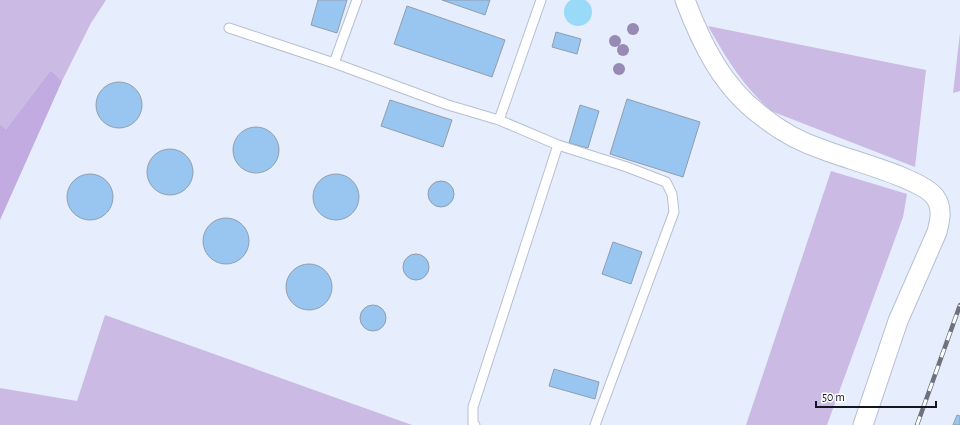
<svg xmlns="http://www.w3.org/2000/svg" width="960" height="425" font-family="'Alegreya Sans',sans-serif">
<rect width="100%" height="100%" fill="#e6edfd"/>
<path fill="#cbbae4" d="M0,0H106L91,23L62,81L51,70L6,129L0,124Z
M708,26L926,70L915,167L771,111C741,83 728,61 708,26Z
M960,33V91L953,93Z
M831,171L907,194L903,217L827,425H746Z
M105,315L412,425H0V388L77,401Z"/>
<path fill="#c1abe0" d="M51,70L62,81L0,220V124L6,129Z"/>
<path fill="#99daf9" d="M564 12a14 14 0 1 1 28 0a14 14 0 1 1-28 0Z"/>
<path fill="#99c6f1" stroke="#8f9eae" d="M318,0H347L337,33L311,25Z
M442,0H490L485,15Z
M407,6L505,40L492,77L394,44Z
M556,32L581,39L577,54L552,47Z
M96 105a23 23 0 1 1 46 0a23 23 0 1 1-46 0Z
M627,99L700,122L683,177L610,154Z
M390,100L452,120L443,147L381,126Z
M580,105L599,111L588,148L569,143Z
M233 150a23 23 0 1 1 46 0a23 23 0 1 1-46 0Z
M147 172a23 23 0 1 1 46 0a23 23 0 1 1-46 0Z
M67 197a23 23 0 1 1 46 0a23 23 0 1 1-46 0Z
M313 197a23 23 0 1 1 46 0a23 23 0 1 1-46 0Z
M428 194a13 13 0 1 1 26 0a13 13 0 1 1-26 0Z
M203 241a23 23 0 1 1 46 0a23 23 0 1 1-46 0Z
M613,242L642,252L631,284L602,274Z
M403 267a13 13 0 1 1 26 0a13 13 0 1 1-26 0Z
M286 287a23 23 0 1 1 46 0a23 23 0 1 1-46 0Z
M360 318a13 13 0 1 1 26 0a13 13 0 1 1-26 0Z
M554,369L599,382L595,399L549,386Z
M957,415L960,416V425H953Z"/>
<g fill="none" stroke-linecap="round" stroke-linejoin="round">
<g stroke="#b6bfd2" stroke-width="11">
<path id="service" d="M541,0L499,120L558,145L627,167L666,182L672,194L674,212L595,425
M229,28L334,63L448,105L499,120
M334,63L357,0
M475,425L473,423V407L558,145"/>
</g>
<g stroke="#b6bfd2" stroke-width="21">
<path id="minor" d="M685,0C702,45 723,88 763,117C780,131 803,143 824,150C849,160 921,178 935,197C943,208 940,220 937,232L898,321L863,425"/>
</g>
<use href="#service" stroke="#fff" stroke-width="9"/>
<use href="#minor" stroke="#fff" stroke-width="19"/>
<g stroke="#6d727d" stroke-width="4.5">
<path id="rail" d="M917,425L960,305"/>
</g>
<use href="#rail" stroke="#fff" stroke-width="3" stroke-dasharray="9" stroke-linecap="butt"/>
</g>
<g fill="#978ab4">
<circle cx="633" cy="29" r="6"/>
<circle cx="615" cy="41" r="6"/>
<circle cx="623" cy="50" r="6"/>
<circle cx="619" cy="69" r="6"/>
</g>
<path d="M816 401v6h120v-6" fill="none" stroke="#13161d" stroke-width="2"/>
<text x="822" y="401" font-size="12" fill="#13161d" stroke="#ffffff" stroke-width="3" paint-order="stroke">50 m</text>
</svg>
